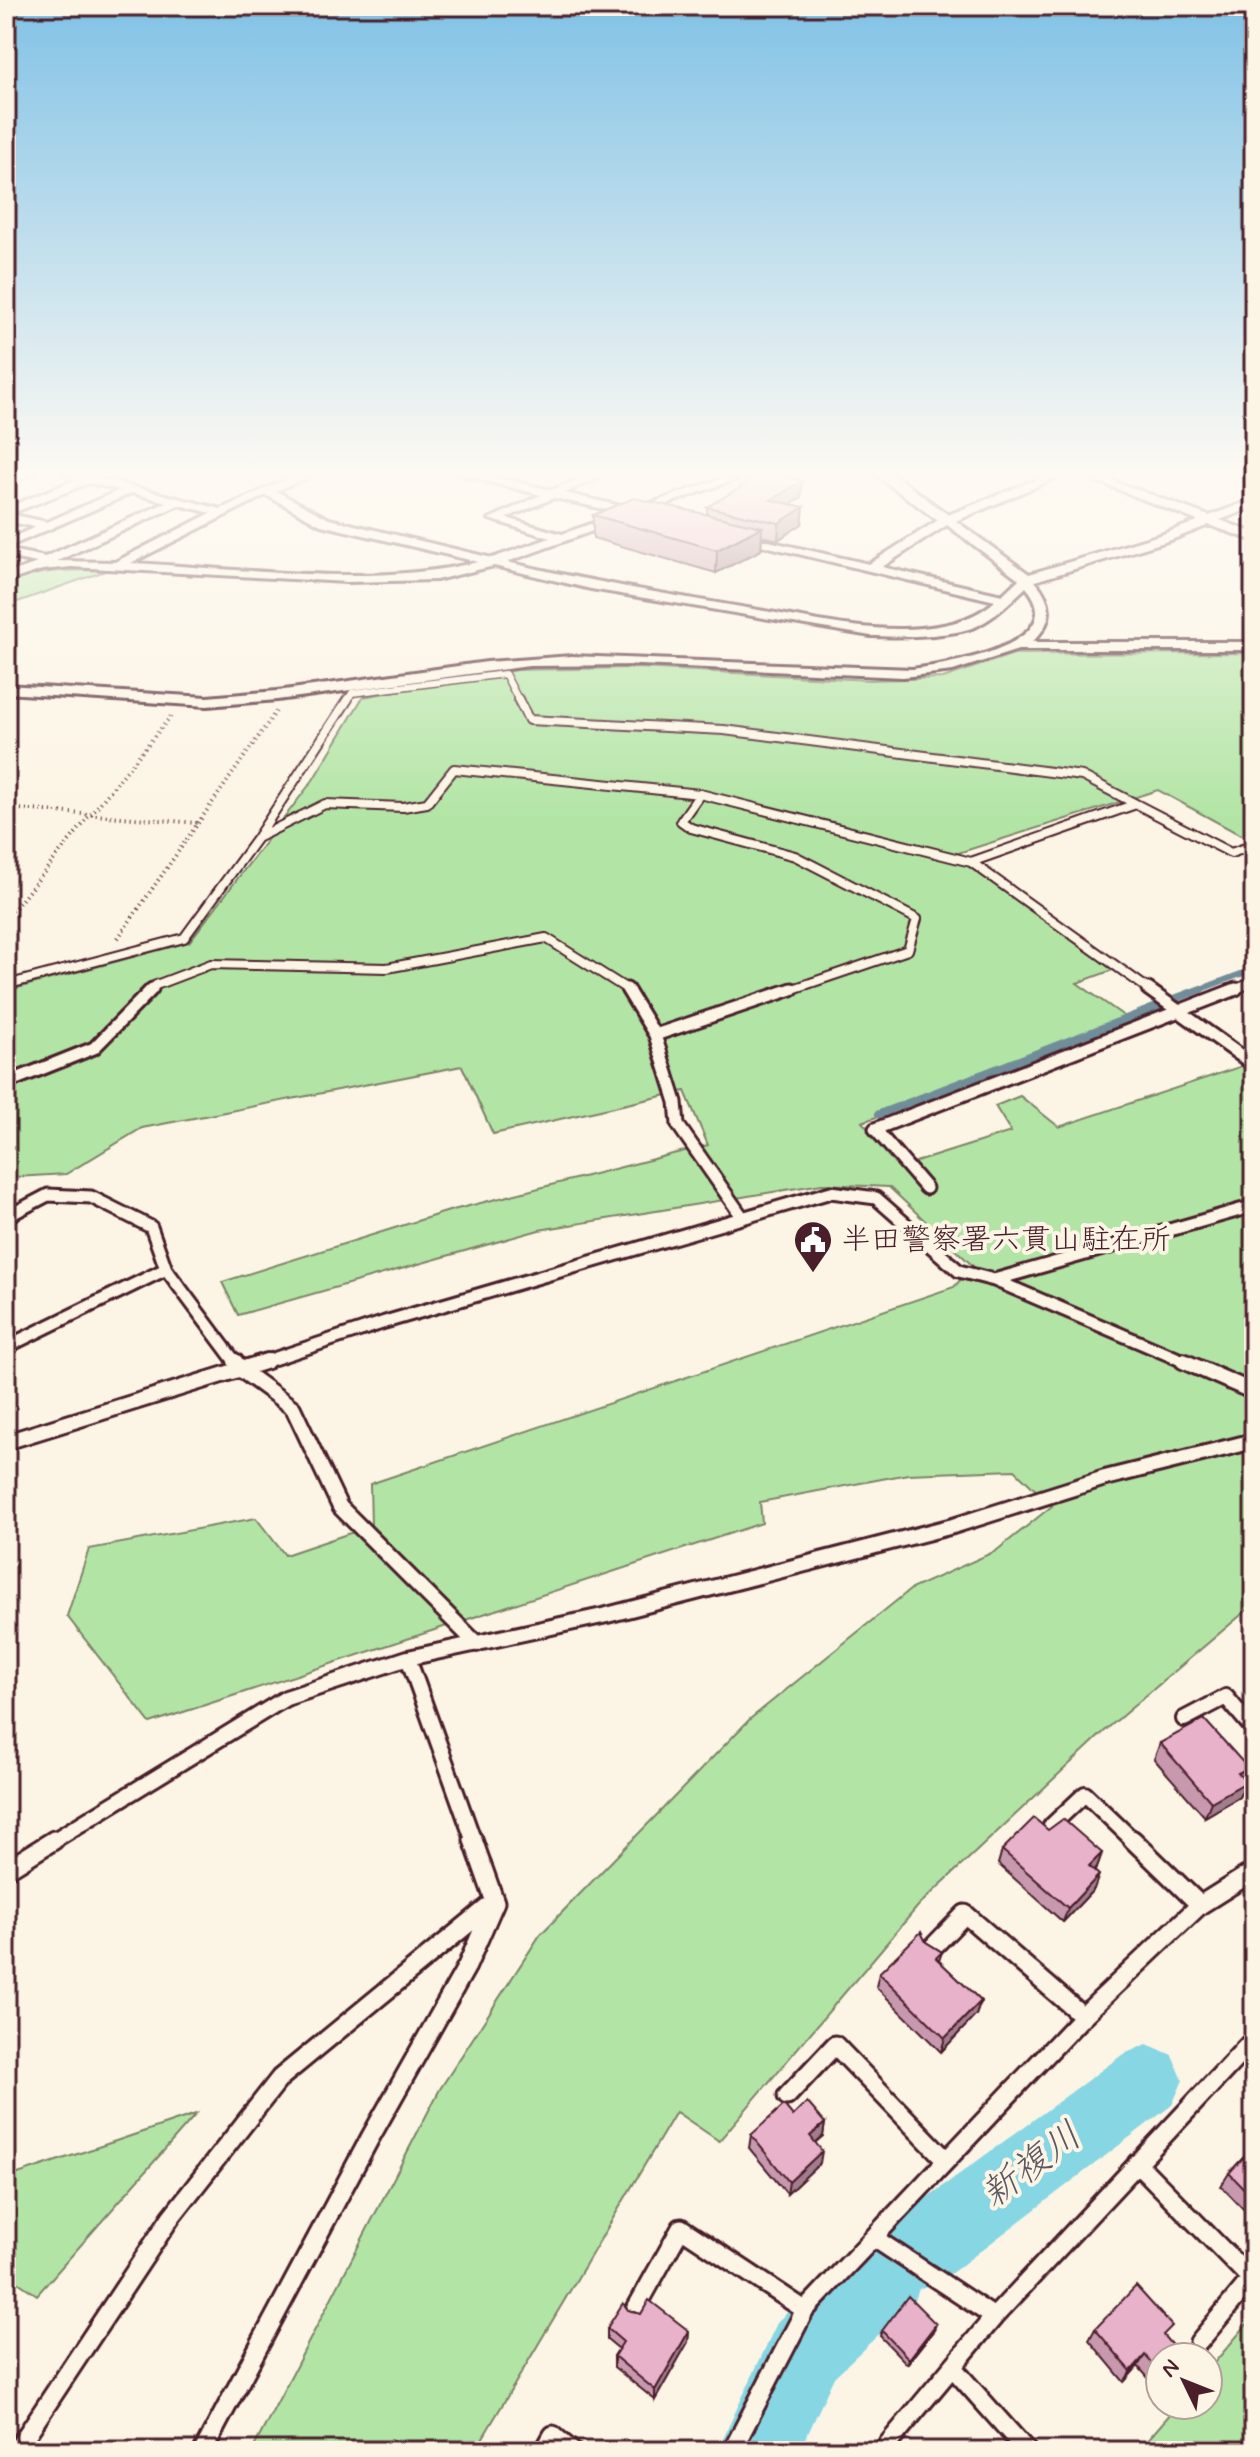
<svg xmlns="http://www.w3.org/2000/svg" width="1260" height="2457" font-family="Mynerve,'Klee One',sans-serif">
<rect width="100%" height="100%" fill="#fcf5e5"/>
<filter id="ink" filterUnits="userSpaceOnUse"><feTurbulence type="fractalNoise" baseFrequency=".0125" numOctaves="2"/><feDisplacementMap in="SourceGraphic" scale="16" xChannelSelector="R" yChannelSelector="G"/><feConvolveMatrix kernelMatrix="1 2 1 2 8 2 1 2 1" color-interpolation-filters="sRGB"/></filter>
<g filter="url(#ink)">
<path fill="#b2e5a5" stroke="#7e8268" stroke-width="2" d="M108,570L6,606V585C38,568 73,571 108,570Z
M1254,653V836L1246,838L1158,790L958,853L1113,970L1077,983L1131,1021L999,1075L862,1122L903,1166L1011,1132L995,1106L1020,1096L1059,1127L1242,1066L1254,1074V1604L1109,1727L919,1905L719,2141L676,2112L475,2451H252L440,2089L540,1935L750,1719L911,1589L996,1551L1052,1506L1015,1470L908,1474L760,1502L762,1523L150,1723L67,1616L89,1549L256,1518L285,1555L371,1526L370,1484L954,1287L973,1266L889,1187L822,1184L539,1230L238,1315L222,1282L449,1211L708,1145L685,1091L493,1134L462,1066L142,1128L66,1174L15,1177L6,1181V991L189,942L313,780L363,697L516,670L636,668L870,680L943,678L1014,654Z
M196,2114L37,2295L6,2274V2178Z
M1254,2316V2451H1138L1178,2405H1208V2370Z"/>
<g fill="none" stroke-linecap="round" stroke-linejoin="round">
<path stroke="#6f8d99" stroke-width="6" d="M1196,991L1254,969"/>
<path stroke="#6f8d99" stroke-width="8" d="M1177,998L1201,989
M879,1114L1162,1005"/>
<path fill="#87d6e3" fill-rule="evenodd" d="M1147,2044L1172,2055L1183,2080L1172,2105L945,2278L919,2289L913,2302L834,2377L800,2451H717L778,2321L859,2248L886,2237L891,2224L1122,2055Z"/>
<g stroke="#4a1f2b" stroke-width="9">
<path id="lane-far4" d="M347,701L352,693L505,674L519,701"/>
</g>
<g stroke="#4a1f2b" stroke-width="12">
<path id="lane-far3" d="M518,699L529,720L724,730L1082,776L1136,804
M700,794L681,821L691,828L795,856L917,919L908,950L787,991
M257,838L348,699
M971,862L1136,804L1231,853L1254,845
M6,985L184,938L257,838L325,804L403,807L427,803L454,769L700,794L971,862L1151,991
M150,991L156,985L211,964L387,968L546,938L630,991
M1231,991L1254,982"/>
</g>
<g stroke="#4a1f2b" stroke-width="17">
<path id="lane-far2" d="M627,989L655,1035L676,1102L678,1125L743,1218
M1148,989L1254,1065
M655,1035L792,989
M6,1083L94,1048L152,989
M926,1188L875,1129L1236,989
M6,1217L48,1195L91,1197L151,1227L166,1269L236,1363
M994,1280L1188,1363
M6,1347L166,1269
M261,1363L385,1322L831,1192L876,1198L959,1271L994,1280L1254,1206"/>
</g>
<g stroke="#4a1f2b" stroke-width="20">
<path id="lane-far1" d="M235,1361L241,1370L293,1408L340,1507L477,1644
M1183,1361L1254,1392
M6,1442L267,1361
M408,1658L474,1842
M1184,1719L1226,1697L1254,1730
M1051,1826L1085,1794L1135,1842
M51,1842L286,1698L408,1658L607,1615L953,1526L1105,1478L1254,1441"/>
</g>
<g stroke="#4a1f2b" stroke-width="23">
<path id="lane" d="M1133,1840L1200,1905
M6,1870L54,1840
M931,1949L965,1914L1083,2016
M787,2096L835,2045L946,2160
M1137,2163L1251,2279L1199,2342
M874,2238L994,2317
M634,2312L681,2228L805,2310
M954,2369L1027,2451
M16,2451L171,2217L280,2078L492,1904
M203,2451L370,2138L467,1966L495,1902L473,1840
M544,2451L553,2435L572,2451
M732,2451L805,2310L1083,2016L1200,1905L1254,1871
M882,2451L994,2317L1254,2039"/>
</g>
<g stroke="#4a1f2b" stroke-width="6">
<path id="street" d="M18,474H34L6,486V479Z
M64,474H83L221,509L298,474H314L276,491L329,519L492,558L550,538L489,519L541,495L458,474H479L552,490L590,474H605L565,493L634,509L734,474H750L507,562C588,581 670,595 753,609C802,617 853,630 904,629C937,628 970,623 995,601L727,537L733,533L869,564L943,517L1050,474H1065L956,521L1029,574L1163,534L1198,521L1079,474H1095L1209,516L1254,499V507L1220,520L1254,533V541L1209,525L1171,540L1035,581C1054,603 1054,622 1032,642H1254V650H1018L953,671L903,677L640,665L529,666L277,700L207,706L6,693V685L207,697L277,691L487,662L572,656L912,669C947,665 1075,644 1026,587C1011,601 996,617 977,626C953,637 898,637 871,636L591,589L494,566L436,580L347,582L71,567L42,570L6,582V574L37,563L6,557V549L45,557L167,502L132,493L6,548V540L36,527L6,521V508L77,479ZM89,483L120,490L47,522L10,514ZM266,495L321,525L478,562C371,588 241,568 131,563ZM554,498L622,513L562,534L506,518ZM179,505L211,513L115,562L57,561ZM947,525L1019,579L1002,595L882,567Z"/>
</g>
<g stroke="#4a1f2b" stroke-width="6">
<path id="secondary" d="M875,474H893L955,520L953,523H941Z"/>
</g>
<path stroke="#4a1f2b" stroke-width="4" stroke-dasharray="1 4" stroke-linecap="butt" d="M6,808L198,823
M6,919L171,716
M118,938L277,710"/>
<use href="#lane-far4" stroke="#fcf5e5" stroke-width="6"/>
<use href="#lane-far3" stroke="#fcf5e5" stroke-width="8"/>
<use href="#lane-far2" stroke="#fcf5e5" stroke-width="11"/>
<use href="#lane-far1" stroke="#fcf5e5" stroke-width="14"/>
<use href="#lane" stroke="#fcf5e5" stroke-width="17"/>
<use href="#street" fill="#fcf5e5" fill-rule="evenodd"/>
<use href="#secondary" fill="#fcf5e5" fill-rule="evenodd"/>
</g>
<path fill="#c899ae" stroke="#4a1f2b" stroke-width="2" d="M802,481L801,498L791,504L804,507L802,524L778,540L762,536L761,550L716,573L593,538V515L707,514V507Z
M1160,1743L1243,1778L1246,1782L1239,1797L1205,1817L1154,1759Z
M1048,1830L1102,1853L1097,1867L1094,1870V1889L1063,1922L998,1864L1002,1850Z
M926,1942L942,1952L939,1961L981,2001L976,2015L941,2052L876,1987L879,1973Z
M793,2116L825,2123L823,2136L815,2142L820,2163L787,2194L749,2148L751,2135Z
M1254,2146V2220L1221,2186L1229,2173Z
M628,2310L689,2331L688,2342L655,2400L614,2367V2356L619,2349L607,2339V2328Z
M1095,2329L1164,2337L1160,2357V2380L1155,2386L1138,2366L1124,2382L1089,2340Z
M934,2330L907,2364L880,2336L882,2331Z"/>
<path fill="#a27d8d" stroke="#4a1f2b" stroke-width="2" d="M802,481L801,498L770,517L771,500Z
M804,507L802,524L778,540L779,523Z
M762,527L761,550L716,573L717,550Z
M1248,1768L1241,1783L1238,1773Z
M1246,1782L1239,1797L1205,1817L1211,1802Z
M1102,1853L1097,1867L1084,1880L1089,1866Z
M1099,1875L1094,1889L1063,1922L1068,1908Z
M981,2001L976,2015L941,2052L945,2038Z
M825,2123L823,2136L808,2149L810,2136Z
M822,2151L820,2163L787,2194L789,2182Z
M936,2324L934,2330L907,2364L909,2359Z
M689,2331L688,2342L655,2400V2390Z
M1145,2355L1138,2366L1124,2382L1131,2371Z"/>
<path fill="#e8b2ca" stroke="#4a1f2b" stroke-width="2" d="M763,474H768L802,481L771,500L804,507L779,523L707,507Z
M634,498L762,527L717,550L593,515Z
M1204,1719L1248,1768L1238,1773L1246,1782L1211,1802L1160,1743Z
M1034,1818L1048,1830L1063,1819L1102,1853L1089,1866L1099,1875L1068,1908L1002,1850Z
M921,1932L926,1942L942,1952L936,1958L981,2001L945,2038L879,1973Z
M807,2102L825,2123L810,2136L822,2151L789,2182L751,2135L784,2105L793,2116Z
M1254,2146V2199L1229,2173Z
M1136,2286L1172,2326L1163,2335L1180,2355L1179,2357H1160V2373L1145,2355L1131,2371L1095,2329Z
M908,2296L936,2324L909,2359L882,2331Z
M649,2300L689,2331L655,2390L614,2356L623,2342L607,2328L623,2303L628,2310L641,2314Z"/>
</g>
<linearGradient id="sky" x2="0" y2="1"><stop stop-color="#81c2e6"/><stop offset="0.58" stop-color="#fefaf3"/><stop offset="1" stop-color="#fefaf3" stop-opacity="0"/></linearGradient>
<rect width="1260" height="818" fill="url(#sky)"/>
<defs>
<g id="civic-pin" transform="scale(2)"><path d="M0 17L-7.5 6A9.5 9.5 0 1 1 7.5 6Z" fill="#4a1f2b" stroke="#fcf5e5"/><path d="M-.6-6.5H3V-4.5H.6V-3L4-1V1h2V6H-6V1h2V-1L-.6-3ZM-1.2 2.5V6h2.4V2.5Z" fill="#fff"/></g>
</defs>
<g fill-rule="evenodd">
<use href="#civic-pin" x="813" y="1240"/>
</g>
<g text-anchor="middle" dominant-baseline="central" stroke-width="8" stroke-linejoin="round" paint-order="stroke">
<g font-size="30" fill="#4a1f2b" stroke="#fcf5e5" text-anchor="start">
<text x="841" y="1240">半田警察署六貫山駐在所</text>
</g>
<g font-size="38" font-style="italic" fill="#5c5662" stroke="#fcf5e5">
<text transform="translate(1032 2166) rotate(-37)">新複川</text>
</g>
</g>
<rect width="1260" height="2457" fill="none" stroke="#fcf5e5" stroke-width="32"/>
<rect x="16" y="16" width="1228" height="2425" fill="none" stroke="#4a1f2b" stroke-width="3" filter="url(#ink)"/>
<g transform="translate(1184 2381) rotate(313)"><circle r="38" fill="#fcf5e5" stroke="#b59f9b" stroke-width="2"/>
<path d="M0-6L14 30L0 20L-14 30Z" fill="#4a1f2b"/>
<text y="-12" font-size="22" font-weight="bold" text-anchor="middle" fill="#4a1f2b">N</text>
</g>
</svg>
